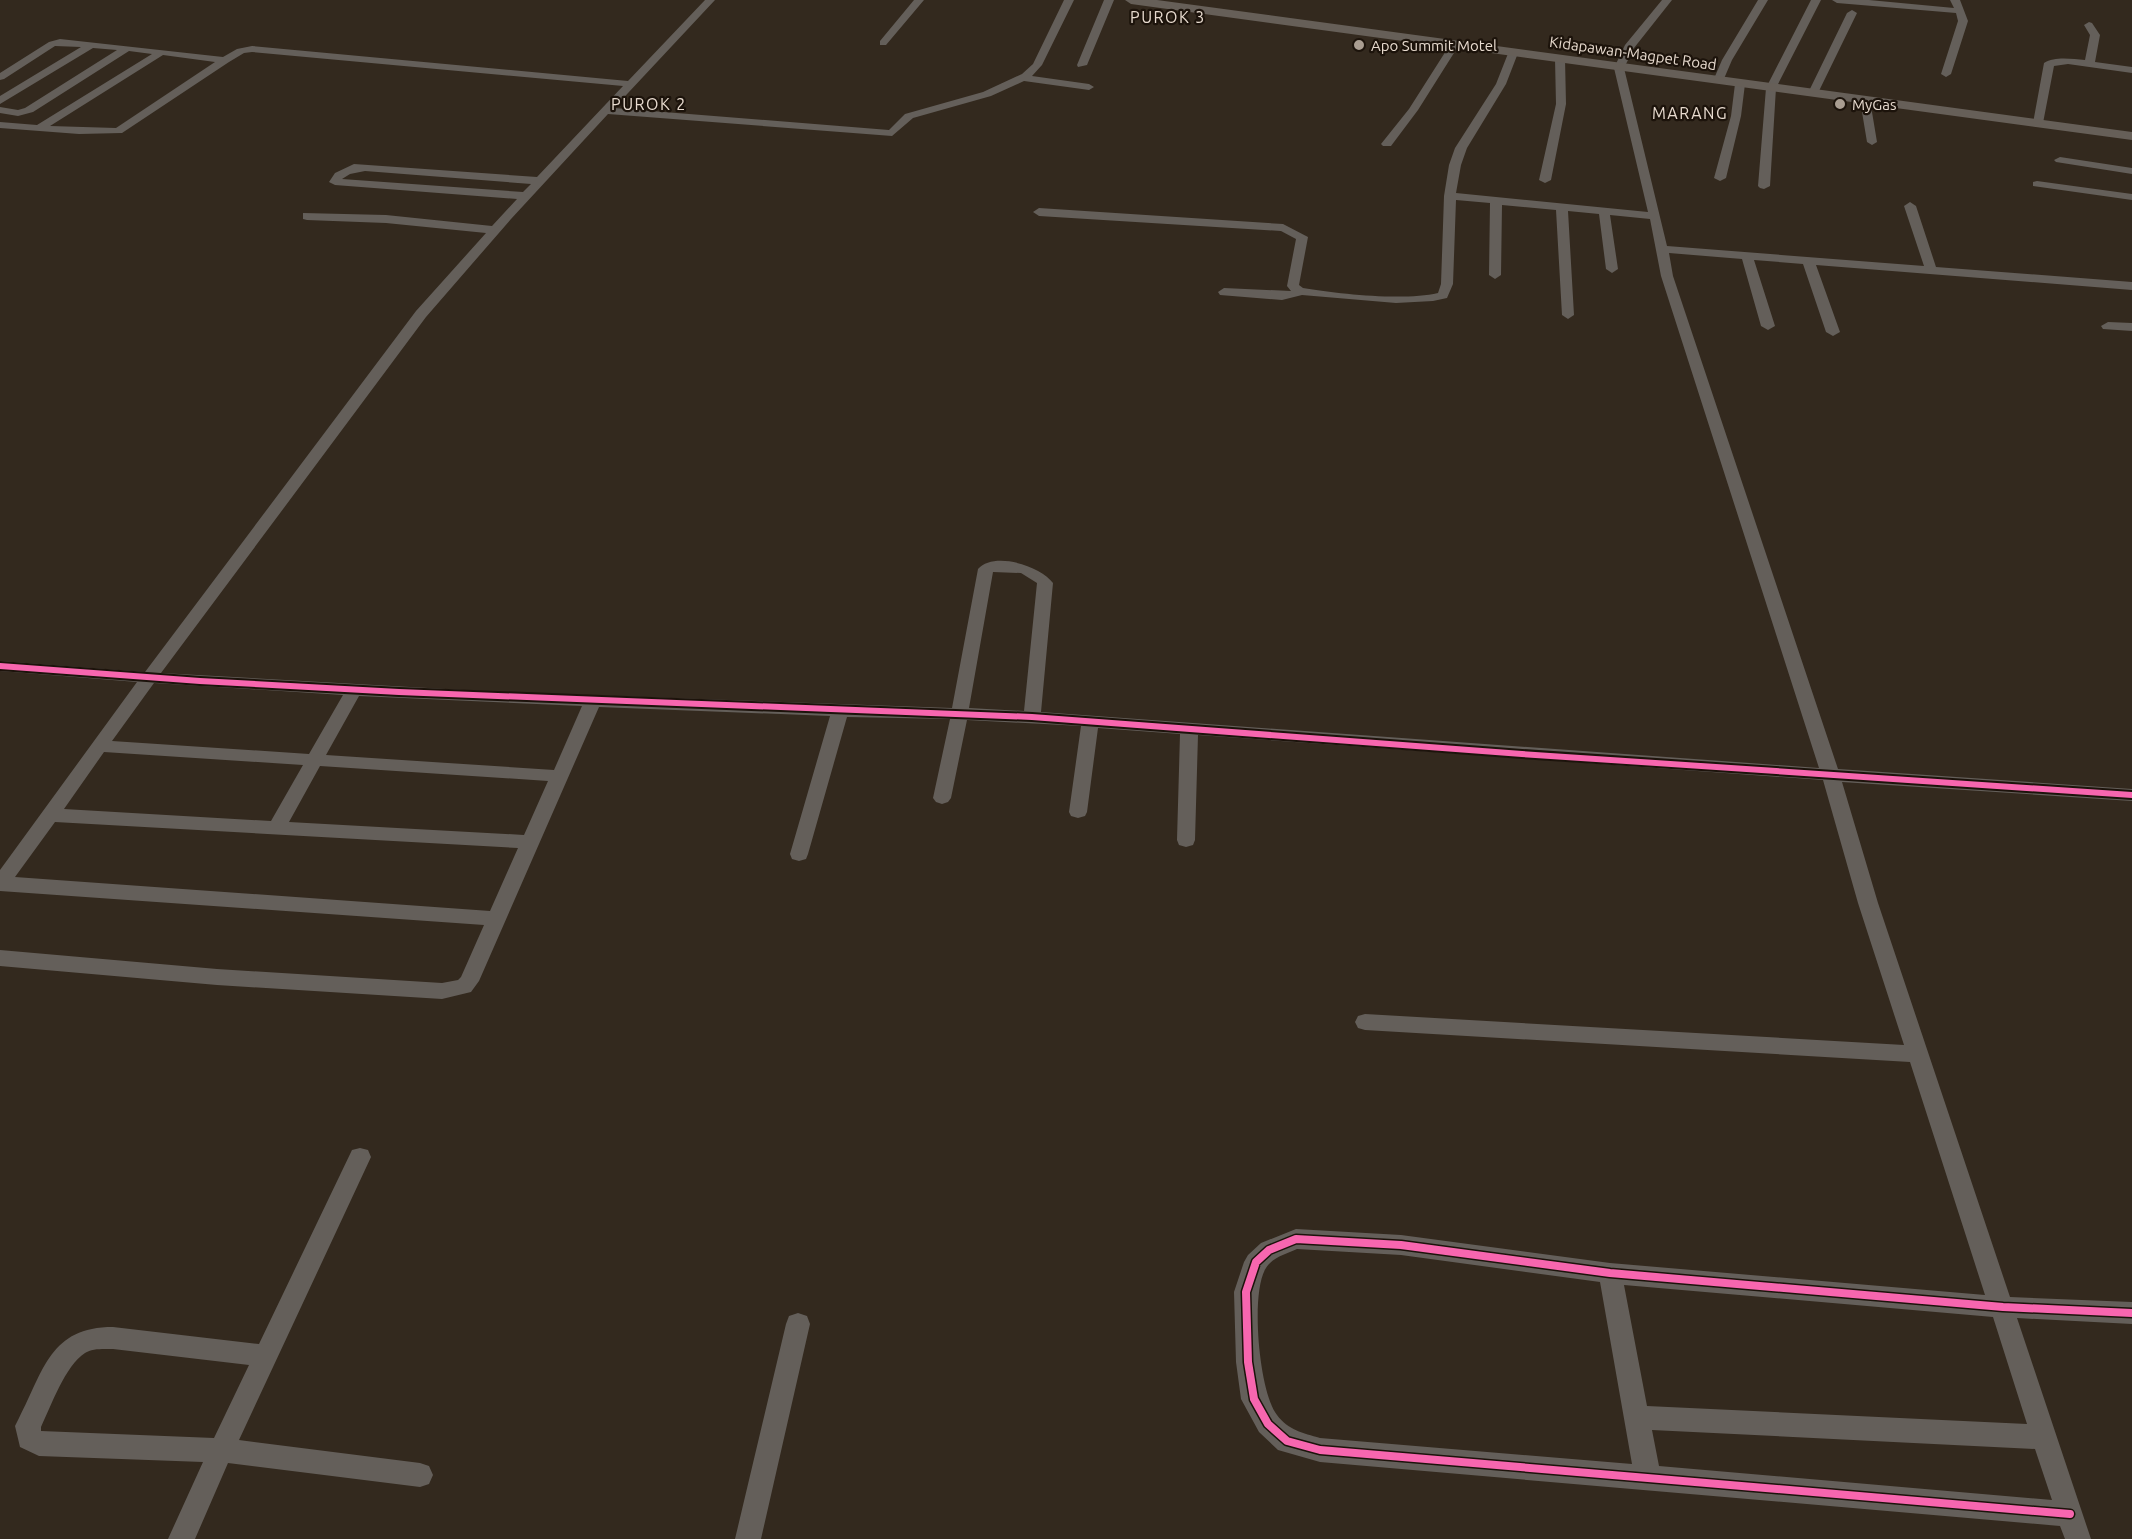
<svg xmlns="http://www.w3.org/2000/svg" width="2132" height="1539" font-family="Ubuntu,sans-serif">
<rect width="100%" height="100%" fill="#33291e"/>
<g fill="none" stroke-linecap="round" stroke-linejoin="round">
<path fill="#645f5a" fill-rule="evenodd" d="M705,0H715L614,108L889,130L905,114L983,92L1022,74L1033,64L1064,0H1074L1042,65L1032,76L1089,84L1094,87L1089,90L1024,81L991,96L913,118L892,136L608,114L511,219L426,317L161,673L499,692L952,708L978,569C994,551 1041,566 1053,583L1041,712L1819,768L1661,276L1650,219L1610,215L1618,269L1612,273L1606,269L1599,214L1568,211L1574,315L1568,319L1562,315L1556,210L1502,205L1501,275L1495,279L1489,275L1490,203L1456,200L1453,284L1447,298L1433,301L1396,303L1302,295L1282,300L1220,295L1218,292L1224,288L1291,291L1287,286L1296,239L1281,231L1039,216L1033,212L1039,208L1283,224L1308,237L1299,285L1303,288C1339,294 1403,301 1438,293L1441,284L1444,196L1449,165L1455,148L1496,84L1509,51L1518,53L1506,84L1467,148L1461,165L1456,193L1648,212L1614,68L1625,45L1662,0H1672L1634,48L1624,68L1667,246L1924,266L1904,206L1910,202L1916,206L1936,267L2132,282V290L1816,265L1840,332L1833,336L1826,332L1803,264L1754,260L1775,326L1768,330L1761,326L1742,259L1669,253L1673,276L1838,769L2132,789V801L1842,782L1878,903L2010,1297L2132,1302V1324L2017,1318L2091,1539H2065L2060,1526L1320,1462L1278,1450L1259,1432L1241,1399L1236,1362L1234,1292L1244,1262L1248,1255L1261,1243L1296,1229L1401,1235L1610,1263L1985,1295L1910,1062L1365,1030L1358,1028L1355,1022L1358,1016L1365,1014L1904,1045L1858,903L1823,780L1198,735L1195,840L1193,845L1186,847L1179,845L1177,840L1180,734L1098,728L1087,812L1085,816L1078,818L1071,816L1069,812L1081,726L967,720L951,798L948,802L942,804L936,802L933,798L950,719L847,717L808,854L806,859L799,861L792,859L790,854L830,716L599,707L479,981L471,992L442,999L217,985L0,966V950L217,969L442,983L458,980L461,977L484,925L0,891V870L137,682L0,671V661L145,672L416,311L486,233L386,223L307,220L303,219V213L386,215L492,226L517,199L335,185L329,182L335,173L354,164L537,177L623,86L252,52L244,53L229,62L122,133L79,134L0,128V122L37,125L152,54L129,51L33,112L18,116L0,113V107L18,110L25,108L117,50L93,48L0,104V96L81,47L55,46L4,79L0,80V73L49,42L60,39L223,57L237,49L252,46L628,81ZM163,55L215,62L116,128L50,126ZM365,171L531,184L523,192L342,179L350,174ZM993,572L1021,573L1037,583L1024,711L969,708ZM154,683L343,695L309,754L112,741ZM359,696L582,706L554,770L326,755ZM104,752L303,765L271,821L64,809ZM320,766L548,781L524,835L289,822ZM55,822L518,848L490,911L15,877ZM1297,1249L1401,1255L1600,1282L1632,1464L1320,1438C1303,1433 1288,1430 1277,1415C1259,1392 1250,1292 1266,1268C1273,1257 1286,1254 1297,1249ZM1624,1285L1993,1317L2027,1424L1647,1406ZM1652,1430L2035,1449L2052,1500L1659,1466Z
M914,0H924L886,45H880V41Z
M1104,0H1114L1087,65L1078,67L1077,65Z
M1758,0H1768L1732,60L1723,81L1714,83L1713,81L1722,60Z
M1811,0H1821L1776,88L1770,186L1764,189L1760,188L1758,186L1766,88Z
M1832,0H1869L1954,8L1950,0H1960L1968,21L1951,74L1946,77L1941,74L1958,21L1956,13L1837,3Z
M1852,10L1857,13L1818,93L1809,95L1808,93L1847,13Z
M2089,22L2092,23L2100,35L2095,62L2132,67V73L2068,64L2054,66L2043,123L2038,126L2034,125L2033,123L2044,63C2055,56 2072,59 2085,60L2090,35L2084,25Z
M1451,43L1459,45L1418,110L1391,146H1383L1381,144L1409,109Z
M1560,56L1565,59L1566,104L1551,180L1545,183L1539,180L1556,104L1555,59Z
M1740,81L1745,84L1741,116L1726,178L1720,181L1714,178L1731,116L1735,84Z
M1865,97L1870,100L1877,142L1872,145L1867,142L1860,100Z
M2060,157L2132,168V174L2056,162L2054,160Z
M2037,181L2132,194V200L2033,186V182Z
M2108,322L2132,323V331L2103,329L2101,326Z
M360,1148L368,1150L371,1157L239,1440L420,1463L429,1466L433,1475L429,1484L420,1487L228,1463L195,1539H168L203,1462L39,1456L20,1447L15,1426L19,1418C44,1370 50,1327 113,1327L259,1344L352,1150ZM113,1349L249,1365L214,1438L41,1431V1427C51,1406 65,1366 85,1353C92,1348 104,1349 113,1349Z
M798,1313L807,1316L810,1324L761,1539H735L786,1324L789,1316Z"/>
<path fill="#665f58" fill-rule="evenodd" d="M1125,0H1157L2132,132V140L1131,4Z"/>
<g stroke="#1c130b" stroke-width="10">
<path id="cycleway-far1" d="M0,666L200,681L399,692L1032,717L1522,754L2132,795"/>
</g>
<g stroke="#1c130b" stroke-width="11">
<path id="cycleway" d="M2070,1514L1320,1450L1287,1441L1268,1424L1254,1399L1248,1362L1246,1292L1256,1262L1269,1250L1296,1239L1401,1245L1610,1273L2003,1307L2132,1313"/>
</g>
<use href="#cycleway-far1" stroke="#f766af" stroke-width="6"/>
<use href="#cycleway" stroke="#f766af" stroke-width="8"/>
</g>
<g fill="#a99d91" stroke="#1c130b" stroke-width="2">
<circle cx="1359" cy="45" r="6"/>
<circle cx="1840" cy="104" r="6"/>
</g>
<g text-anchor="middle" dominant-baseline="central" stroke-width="4.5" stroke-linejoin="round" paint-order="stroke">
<g font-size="15" fill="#e8dbcf" stroke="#1c130b" text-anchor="start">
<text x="1371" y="45">Apo Summit Motel</text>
<text x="1852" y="104">MyGas</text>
</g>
<g font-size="15" fill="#e8dbcf" stroke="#1c130b">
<text transform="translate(1633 53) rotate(8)">Kidapawan-Magpet Road</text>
</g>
<g font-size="16" letter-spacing="1.5" fill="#e8dbcf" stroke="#1c130b">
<text x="1168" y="17">PUROK 3</text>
<text x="649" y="104">PUROK 2</text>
<text x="1690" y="113">MARANG</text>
</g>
</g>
</svg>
